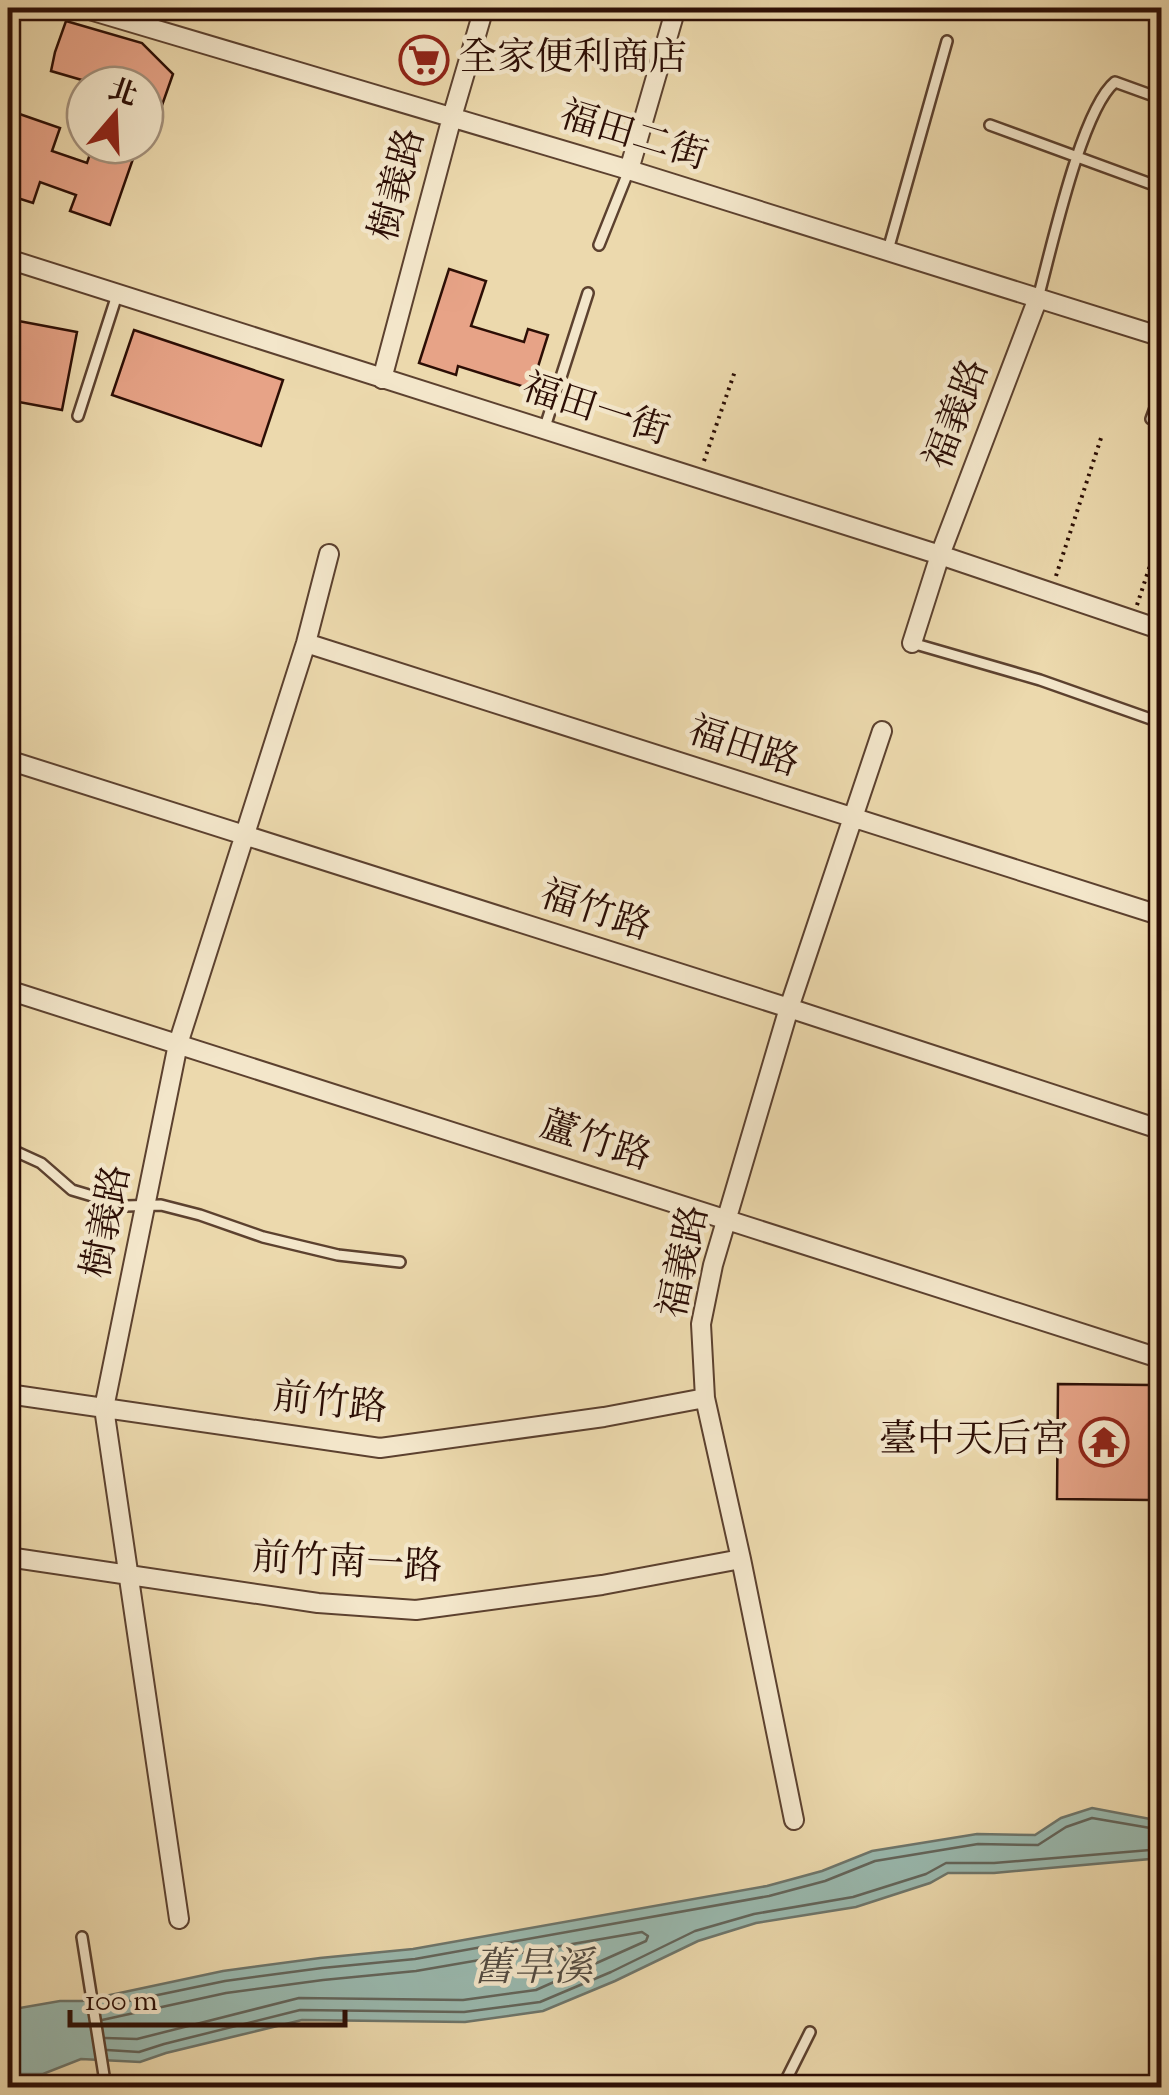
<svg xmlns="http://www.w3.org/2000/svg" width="1169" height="2095" font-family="'Sorts Mill Goudy','Noto Serif TC',serif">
<rect width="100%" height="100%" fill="#ecd9ad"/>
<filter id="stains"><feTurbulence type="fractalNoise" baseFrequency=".002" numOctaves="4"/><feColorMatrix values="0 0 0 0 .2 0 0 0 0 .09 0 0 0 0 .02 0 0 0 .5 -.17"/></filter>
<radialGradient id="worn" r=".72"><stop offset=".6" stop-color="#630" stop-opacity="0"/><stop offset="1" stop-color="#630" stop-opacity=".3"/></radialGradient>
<path fill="#99b9af" stroke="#6d756b" stroke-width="2.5" d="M1092,1808L1161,1821V1858L994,1873H948L930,1883L856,1907L756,1923L698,1941L615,1981L543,2011L465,2022L302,2020L166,2053L140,2062L81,2059L43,2074H8V2010L60,2001H82L223,1971L320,1958L413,1949L767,1886L822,1871L872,1851L977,1834L1035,1835L1061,1818Z"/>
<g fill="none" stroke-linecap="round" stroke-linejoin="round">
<path stroke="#62645a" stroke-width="2.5" d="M100,2007L225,1981L322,1968L415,1959L769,1896L825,1881L875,1861L978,1844L1038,1845L1066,1827L1092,1818L1162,1830
M102,2020L226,1993L323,1980L416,1971L642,1932L648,1936L646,1941L536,1990L463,2000L299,1998L137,2039L105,2038
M107,2050L139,2052L164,2044L300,2010L464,2012L540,2002L611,1972L695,1931L754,1914L853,1897L926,1874L946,1863H994L1162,1849"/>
</g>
<path fill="#e7a387" stroke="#2c0e05" stroke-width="2.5" d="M66,21L142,43L173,74L160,111L145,104V85H99L51,71L55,52Z
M8,110L60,128L52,151L87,163L93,145H103L134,156L110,225L70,211L76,195L40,182L33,203L8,195Z
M449,269L486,281L471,326L524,342L528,329L548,335L531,389L458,366L456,375L419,363Z
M8,319L77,332L62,410L8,400Z
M134,330L283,380L261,446L112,395Z
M1058,1384L1151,1385L1150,1500L1057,1499Z"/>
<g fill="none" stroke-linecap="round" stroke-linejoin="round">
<g stroke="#5c412f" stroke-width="14">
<path id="lane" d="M990,125L1162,188
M599,245L629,170
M888,250L947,41
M1038,298C1051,251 1081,110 1115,82L1162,99
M78,416L117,295
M1151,419L1162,389
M544,430L588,293
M912,643L1040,680L1162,723
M8,1148L41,1163L72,1190L126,1206L161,1205L200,1215L263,1237L338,1255L400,1262
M82,1937L106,2088
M782,2088L810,2032"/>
</g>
<g stroke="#5c412f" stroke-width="22">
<path id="street" d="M83,8L629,170L1162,337
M629,170L676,8
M8,259L940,555L1162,630
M382,379L452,117L484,8
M306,643L1162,916
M912,643L940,555L1038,298
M8,760L789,1008L1162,1130
M8,990L1162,1359
M8,1394L380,1448L604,1417L705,1398
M8,1557L318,1603L416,1610L602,1585L741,1559
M794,1820L741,1559L705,1398L701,1324L713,1265L789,1008L882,731
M179,1919L104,1408L178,1044L306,643L329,554"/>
</g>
<path stroke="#2c0e05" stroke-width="4" stroke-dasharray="2.5 5" stroke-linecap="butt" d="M704,461L735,371
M1056,576L1101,438
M1137,605L1162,529"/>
<use href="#lane" stroke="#f3e6ca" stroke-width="9"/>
<use href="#street" stroke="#f3e6ca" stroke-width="18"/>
</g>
<defs>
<g id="supermarket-ring" transform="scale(2.5)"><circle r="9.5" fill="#f3e6ca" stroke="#8f2418" stroke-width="1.5"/><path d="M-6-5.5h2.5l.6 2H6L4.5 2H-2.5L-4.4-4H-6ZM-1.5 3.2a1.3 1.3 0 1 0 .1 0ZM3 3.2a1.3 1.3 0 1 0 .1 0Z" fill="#8f2418"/></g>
<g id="temple-ring" transform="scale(2.5)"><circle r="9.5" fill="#f3e6ca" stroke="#8f2418" stroke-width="1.5"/><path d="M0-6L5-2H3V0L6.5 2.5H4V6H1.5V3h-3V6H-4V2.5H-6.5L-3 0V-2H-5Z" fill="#8f2418"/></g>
</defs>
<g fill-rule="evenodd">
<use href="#supermarket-ring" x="424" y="60"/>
<use href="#temple-ring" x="1104" y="1442"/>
</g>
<g text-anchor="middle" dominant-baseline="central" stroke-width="9" stroke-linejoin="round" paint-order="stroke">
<g font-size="38" fill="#2c0e05" stroke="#f3e6ca" text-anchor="start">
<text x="459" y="60">全家便利商店</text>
<text x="1069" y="1442" text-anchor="end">臺中天后宮</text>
</g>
<g font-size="38" fill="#2c0e05" stroke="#f3e6ca">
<text transform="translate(633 138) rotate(17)">福田二街</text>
<text transform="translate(400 185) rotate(-75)">樹義路</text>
<text transform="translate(595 412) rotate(18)">福田一街</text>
<text transform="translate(959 415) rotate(-69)">福義路</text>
<text transform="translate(743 749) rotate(18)">福田路</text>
<text transform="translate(595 913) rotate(18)">福竹路</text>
<text transform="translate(595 1143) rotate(18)">蘆竹路</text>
<text transform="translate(109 1222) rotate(-79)">樹義路</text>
<text transform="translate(686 1262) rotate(-78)">福義路</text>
<text transform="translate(330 1405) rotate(6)">前竹路</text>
<text transform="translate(347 1565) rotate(3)">前竹南一路</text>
</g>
<g font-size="40" font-style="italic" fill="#524a40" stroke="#f3e6ca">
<text x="533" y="1970">舊旱溪</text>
</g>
</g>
<rect width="1169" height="2095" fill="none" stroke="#ecd9ad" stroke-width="40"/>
<rect x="10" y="10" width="1149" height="2075" fill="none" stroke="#2c0e05" stroke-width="5"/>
<rect x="20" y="20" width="1129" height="2055" fill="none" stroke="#2c0e05" stroke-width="2.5"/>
<g transform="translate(115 115) rotate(19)"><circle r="48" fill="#f3e6ca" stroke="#a3907b" stroke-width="2.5"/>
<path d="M0-8L18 38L0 25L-18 38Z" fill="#8f2418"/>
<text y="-15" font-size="28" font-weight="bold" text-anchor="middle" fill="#2c0e05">北</text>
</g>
<path d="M70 2010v15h275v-15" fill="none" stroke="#2c0e05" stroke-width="5"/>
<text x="85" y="2010" font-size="30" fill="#2c0e05" stroke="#f3e6ca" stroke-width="8" paint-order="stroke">100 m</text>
<rect width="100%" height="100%" filter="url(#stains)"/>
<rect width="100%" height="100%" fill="url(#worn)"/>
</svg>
